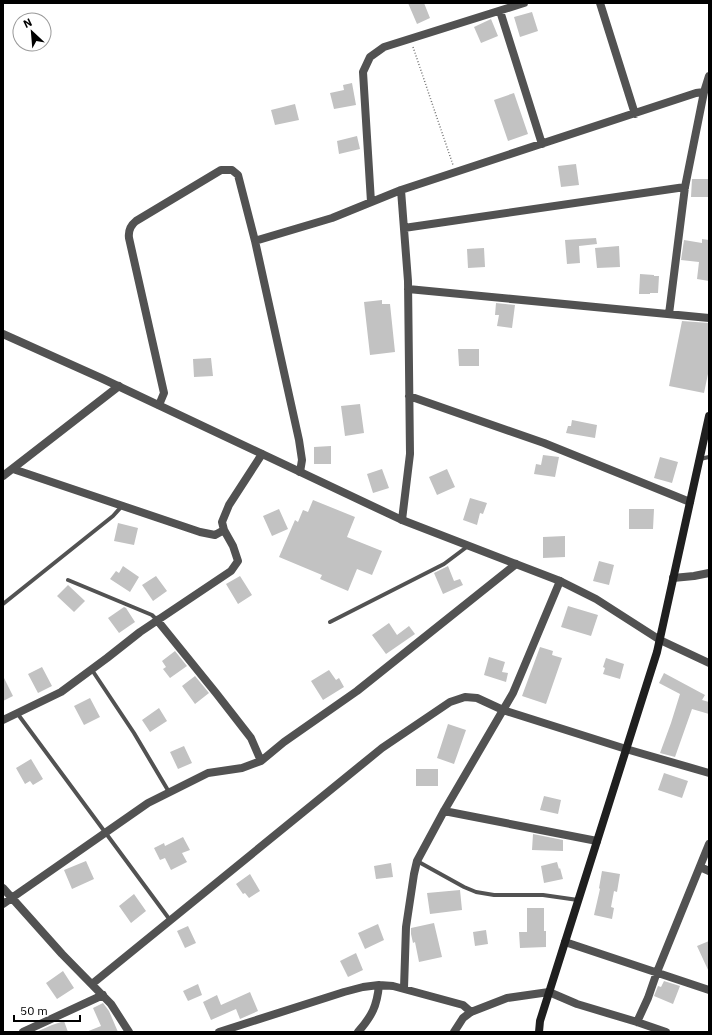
<svg xmlns="http://www.w3.org/2000/svg" width="712" height="1035" font-family="'IBM Plex Sans',sans-serif">
<rect width="100%" height="100%" fill="#fff"/>
<path fill="#c2c2c2" d="M408,3H424L430,18L417,24Z
M532,12L538,31L520,37L514,17Z
M491,19L498,36L481,43L474,27Z
M352,83L356,105L334,109L330,93L344,90L343,85Z
M514,93L528,134L508,141L494,100Z
M295,104L299,120L275,125L271,110Z
M357,136L360,149L339,154L337,141Z
M576,164L579,185L561,187L558,166Z
M692,179H709V197H691Z
M596,238L597,244L579,246L580,263L567,264L565,240Z
M702,239L709,240V281L697,279L699,262L681,260L684,240L702,243Z
M619,246L620,267L597,268L595,248Z
M484,248L485,267L468,268L467,249Z
M640,274L654,275V276H659L658,293H650V294H639Z
M382,300V304H390L395,352L370,355L364,302Z
M496,303L515,305L512,328L497,326L499,315H495Z
M682,321L709,323V369L704,393L669,386Z
M458,349H479V366H459Z
M211,358L213,376L194,377L193,359Z
M360,404L364,433L345,436L341,406Z
M572,420L597,425L595,438L566,433L568,426H571Z
M331,446V464H314V447Z
M543,455L559,457L555,477L534,474L536,464L541,465Z
M660,457L678,462L672,483L654,478Z
M382,469L389,488L373,493L367,474Z
M447,469L455,487L437,495L429,477Z
M470,498L487,503L483,514L480,513L477,525L463,520Z
M313,500L355,517L347,537L382,551L372,575L357,569L348,591L320,579L322,575L279,557L295,520L298,522L303,510L308,512Z
M279,509L288,529L272,536L263,516Z
M629,509H654L653,529H629Z
M118,523L138,528L134,545L114,541Z
M565,536V557L543,558V537Z
M599,561L614,565L609,585L593,581Z
M123,566L139,577L130,592L110,579L116,571L119,573Z
M448,566L454,581L460,579L463,585L443,594L434,573Z
M156,576L167,591L153,601L142,585Z
M240,576L252,595L238,604L226,584Z
M68,585L85,601L74,612L57,596Z
M568,606L598,615L591,636L561,627Z
M124,607L126,608L135,622L119,633L108,618Z
M389,623L397,635L409,626L415,634L386,654L372,635Z
M540,647L553,651L552,655L562,658L546,704L522,696Z
M175,651L187,666L170,678L163,669L166,667L162,661Z
M489,657L505,662L502,672L508,673L506,682L484,675Z
M606,658L624,664L620,679L603,674L605,668L603,667Z
M42,667L52,686L38,693L28,674Z
M329,670L336,680L339,678L344,687L323,700L311,681Z
M664,673L705,695L702,700L709,702V714L692,709L675,757L660,753L671,723L680,694L659,683Z
M3,676L13,696L3,701Z
M195,676L209,693L195,704L182,686Z
M90,698L100,717L84,725L74,706Z
M159,708L167,721L150,732L142,720Z
M448,724L466,730L454,764L437,758Z
M184,746L192,763L178,769L170,752Z
M31,759L43,779L33,785L30,781L25,784L16,768Z
M416,769H438V786H416Z
M664,773L688,781L682,798L658,790Z
M544,796L561,800L558,814L540,810Z
M533,834L563,840V851L532,850Z
M183,837L190,850L182,853L187,862L171,870L165,858L160,860L154,848L164,843L165,846Z
M86,861L94,879L72,889L64,870Z
M557,862L559,869L560,868L563,879L544,883L541,866Z
M391,863L393,877L376,879L374,866Z
M602,871L620,874L617,892L614,891L611,907L614,908L612,919L594,915L600,889L599,888Z
M250,874L260,891L249,898L245,893L243,894L236,884Z
M460,890L462,910L430,914L427,893Z
M134,894L146,911L131,923L119,906Z
M527,908H544V931H546V947L520,948L519,932H527Z
M434,923L442,957L419,962L415,942L413,943L411,934V928Z
M378,924L384,940L365,949L358,933Z
M188,926L196,943L185,948L177,931Z
M486,930L488,944L475,946L473,932Z
M709,941V972L697,946Z
M356,953L363,970L348,977L340,961Z
M63,971L74,988L57,999L46,983Z
M664,981L680,986L673,1004L654,996L658,986L661,987Z
M198,984L202,995L188,1001L183,991Z
M250,992L258,1011L240,1019L236,1009L211,1020L203,1002L217,995L221,1005Z
M103,1003L109,1011L118,1032H86L101,1026L93,1008Z
M64,1021L68,1032H36L52,1025Z"/>
<g fill="none" stroke-linecap="round" stroke-linejoin="round">
<path stroke="#747474" stroke-width="1.5" stroke-dasharray="1 2" stroke-linecap="butt" d="M413,47L453,165"/>
<path stroke="#525252" stroke-width="4" d="M700,459L709,457
M68,580L152,615L157,620
M3,604L113,516L122,506
M330,622L444,564L468,546
M92,670L134,733L169,792
M17,713L170,920
M417,861L464,887L476,892L494,895H543L578,900"/>
<path stroke="#525252" stroke-width="8" d="M600,3L635,114
M500,11L542,144
M401,190L408,281L410,454L402,520
M371,202L363,72L370,57L384,47L524,3
M404,228L685,187
M255,241L332,218L401,190L696,93L704,92
M408,289L709,318
M669,314L685,187L704,92L709,76
M409,396L544,443L690,502
M159,405L164,393L129,238C128,230 131,225 136,221L221,170H232L238,175L255,241L299,440L302,460L300,472
M13,469L200,532L215,535L224,530
M3,476L119,386
M673,578L694,576L709,573
M157,620L216,693L251,738L261,761
M660,640L709,663
M3,720L61,692L107,658L140,632L231,571L238,561L233,546L224,530L222,522L229,505L262,454
M444,811L597,841
M700,867L709,871
M3,888L62,954L111,1004L129,1032
M3,904L148,803L208,773L242,768L261,761L284,742L357,691L516,564
M565,942L709,990
M92,984L382,748L450,702L465,697L477,698L503,710L626,749L709,773
M404,988L406,927L414,874L417,861L444,811L513,693L560,581
M637,1022L648,998L657,972L709,844
M23,1032L103,995
M219,1032L344,992L363,987L379,985L393,986L463,1005L471,1012
M358,1032C372,1016 377,1006 379,985
M454,1032L463,1018L471,1012L507,998L549,992L577,1004L637,1022L666,1032"/>
<path stroke="#525252" stroke-width="8" d="M3,334L101,378L402,520L560,581L596,599L660,640"/>
<path stroke="#1f1f1f" stroke-width="8" d="M539,1032L540,1021L657,652L709,416"/>
</g>
<rect width="712" height="1035" fill="none" stroke="#000000" stroke-width="8"/>
<g transform="translate(32 32) rotate(334)"><circle r="19" fill="#ffffff" stroke="#999999"/>
<path d="M0-3L7 15L0 10L-7 15Z" fill="#000000"/>
<text y="-6" font-size="11" font-weight="bold" text-anchor="middle" fill="#000000">N</text>
</g>
<path d="M14 1015v6h66v-6" fill="none" stroke="#000000" stroke-width="2"/>
<text x="20" y="1015" font-size="12" fill="#000000" stroke="#ffffff" stroke-width="3" paint-order="stroke">50 m</text>
</svg>
